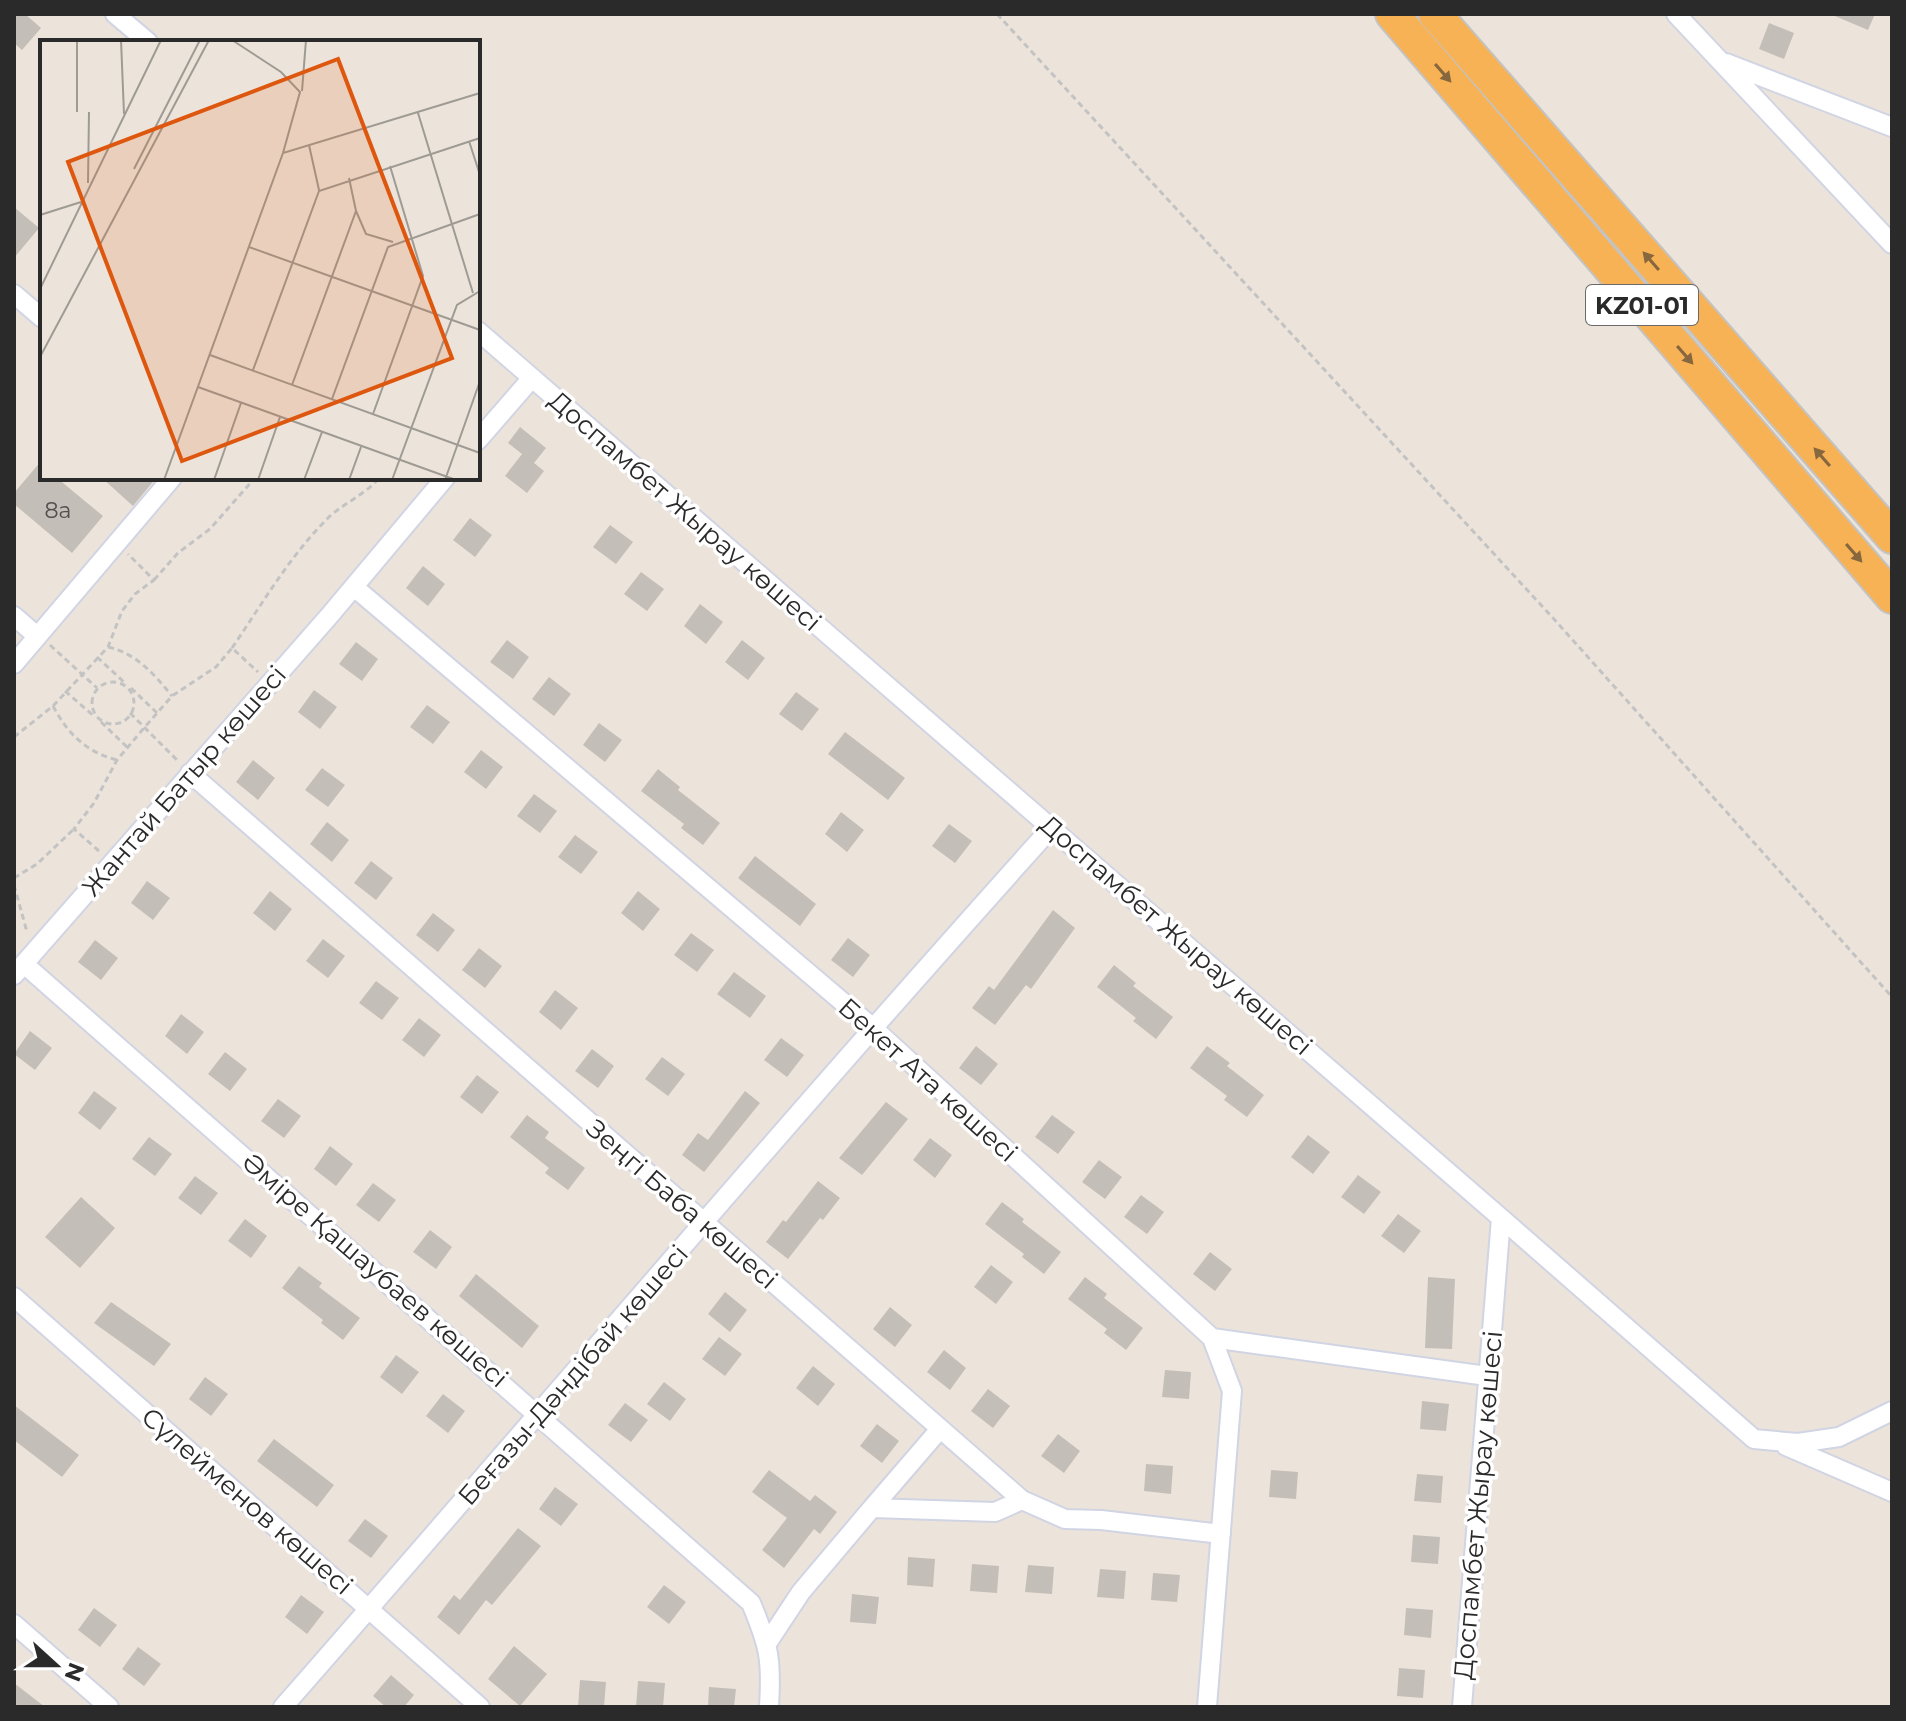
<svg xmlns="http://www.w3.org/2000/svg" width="1906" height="1721" font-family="Montserrat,sans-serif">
<rect width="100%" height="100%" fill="#ece4db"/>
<path fill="#c4beb8" d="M18,14H25L41,28L22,50L14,43V19Z
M1830,14H1875L1868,30Z
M1769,23L1794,33L1784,59L1759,49Z
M14,207L39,228L14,258Z
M520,427L546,448L534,463L544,471L527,493L505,476L522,454L508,443Z
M42,460V478H57L103,516L72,553L14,504V493Z
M102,478H156L133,506Z
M470,518L492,535L475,557L453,540Z
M610,525L633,542L616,564L593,547Z
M423,566L445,584L428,606L406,588Z
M641,572L664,589L647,611L624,594Z
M700,604L723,622L706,644L684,626Z
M507,640L529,657L513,679L490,662Z
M742,640L765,658L748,680L725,662Z
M356,642L378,659L362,681L339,664Z
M549,677L571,694L554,716L532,699Z
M314,690L337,707L320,729L298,712Z
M796,692L819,709L802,731L779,714Z
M427,705L450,722L433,744L410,727Z
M599,723L622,740L605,762L583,745Z
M845,732L905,778L888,800L828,754Z
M481,750L503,767L486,789L464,772Z
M253,760L275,778L258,800L236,782Z
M322,768L345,785L328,807L305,790Z
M658,769L680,787L678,790L720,823L703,845L681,828L684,824L641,791Z
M534,794L557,811L540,833L517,816Z
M841,812L864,830L847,852L825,834Z
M327,822L349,840L332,862L310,844Z
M949,824L972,841L955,863L932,846Z
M575,835L598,852L581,874L558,857Z
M755,856L816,904L800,926L738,878Z
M371,861L393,878L376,900L354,883Z
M147,881L170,898L153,920L131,903Z
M270,891L292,909L275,931L253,913Z
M638,891L660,909L643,931L621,913Z
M1053,910L1075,928L1031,989L1026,985L995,1025L972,1008L989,986L994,990Z
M433,913L455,930L438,952L416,935Z
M691,933L714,950L697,972L674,955Z
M848,938L870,955L853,977L831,960Z
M323,939L345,956L328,978L306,961Z
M95,940L118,958L101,980L78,962Z
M479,948L502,966L485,988L462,970Z
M1114,965L1136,983L1133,986L1173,1017L1156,1039L1133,1021L1136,1018L1097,987Z
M734,972L766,996L750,1018L717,994Z
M376,981L399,998L382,1020L359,1003Z
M555,990L578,1008L561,1030L539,1012Z
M181,1014L204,1032L187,1054L165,1036Z
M419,1018L441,1035L424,1057L402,1040Z
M30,1031L52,1048L35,1070L14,1054Z
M781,1038L804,1055L787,1077L764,1060Z
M976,1046L998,1064L981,1085L959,1068Z
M1207,1046L1230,1063L1227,1066L1264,1095L1247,1117L1224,1100L1227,1096L1190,1068Z
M592,1049L614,1066L598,1088L575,1071Z
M225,1052L247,1069L230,1091L208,1074Z
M662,1057L685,1074L668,1096L645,1079Z
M477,1075L499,1092L482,1114L460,1097Z
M94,1091L117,1108L100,1130L78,1113Z
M745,1091L760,1103L704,1172L682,1155L698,1133L708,1140Z
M278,1099L301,1116L284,1138L261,1121Z
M886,1102L908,1119L862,1175L839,1158Z
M527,1115L549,1132L545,1138L585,1168L568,1190L545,1173L549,1168L510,1137Z
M1052,1115L1075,1132L1058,1154L1035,1137Z
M1308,1135L1330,1152L1313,1174L1291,1157Z
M149,1137L172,1154L155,1176L132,1159Z
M930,1138L952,1155L935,1178L913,1160Z
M330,1146L353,1164L336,1186L314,1169Z
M1099,1160L1122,1177L1105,1199L1082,1182Z
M1358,1175L1381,1192L1364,1214L1341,1197Z
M195,1176L218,1193L201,1215L178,1198Z
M818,1181L840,1198L823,1220L820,1218L788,1259L766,1242L783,1220L786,1222Z
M373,1183L396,1200L379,1222L356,1205Z
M1141,1195L1164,1212L1147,1234L1124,1217Z
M81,1197L115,1228L80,1268L45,1237Z
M1002,1202L1024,1219L1022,1222L1061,1252L1044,1274L1022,1257L1024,1254L985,1224Z
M1398,1214L1421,1231L1404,1253L1381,1236Z
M245,1219L267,1236L251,1258L228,1241Z
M430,1230L452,1247L436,1269L413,1252Z
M1210,1252L1232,1269L1215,1291L1193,1274Z
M991,1265L1013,1282L996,1304L974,1287Z
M299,1266L322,1283L319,1287L360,1318L343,1340L321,1323L323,1320L282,1288Z
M476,1274L539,1326L522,1348L459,1296Z
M1085,1277L1107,1294L1104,1298L1143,1328L1126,1350L1104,1333L1107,1329L1068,1299Z
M1428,1277L1455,1279L1452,1349L1425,1348Z
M725,1292L747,1310L730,1332L708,1314Z
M111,1302L171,1344L154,1366L94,1323Z
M890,1307L912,1325L895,1347L873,1329Z
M719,1337L742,1354L725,1376L702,1359Z
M944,1350L966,1368L950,1390L927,1372Z
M396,1355L419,1372L402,1394L380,1377Z
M813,1366L835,1384L818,1406L796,1388Z
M1165,1370L1191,1372L1189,1399L1162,1397Z
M205,1377L228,1394L211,1416L189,1399Z
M664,1382L686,1399L670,1421L647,1404Z
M988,1389L1010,1406L993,1428L971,1411Z
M443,1394L465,1411L448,1433L426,1416Z
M1422,1401L1449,1404L1446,1431L1420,1429Z
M625,1403L648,1420L631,1442L608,1425Z
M14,1405L79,1455L62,1477L14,1440Z
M877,1424L899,1441L882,1463L860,1446Z
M1058,1434L1080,1451L1064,1473L1041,1456Z
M274,1439L334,1485L317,1507L257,1461Z
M1146,1464L1173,1466L1171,1494L1144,1491Z
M769,1470L810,1501L815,1495L837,1512L820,1534L814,1529L784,1568L762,1550L787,1518L752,1492Z
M1271,1470L1298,1472L1296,1499L1269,1497Z
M1417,1474L1443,1476L1441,1503L1414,1501Z
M555,1487L578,1504L561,1526L539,1509Z
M365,1519L388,1536L371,1558L348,1541Z
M518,1528L541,1546L492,1605L486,1600L459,1635L437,1617L454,1595L460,1600Z
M1413,1535L1440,1537L1438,1564L1411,1562Z
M908,1557L935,1559L933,1587L907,1585Z
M972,1564L999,1566L997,1593L970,1591Z
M1028,1565L1054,1567L1052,1594L1025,1592Z
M1100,1569L1126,1571L1124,1599L1097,1597Z
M1153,1573L1180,1575L1177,1602L1151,1600Z
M664,1585L686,1602L669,1624L647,1607Z
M852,1594L879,1597L876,1624L850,1622Z
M301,1595L324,1612L307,1634L285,1617Z
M94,1608L117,1625L100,1647L78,1630Z
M1406,1608L1433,1610L1431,1638L1404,1635Z
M514,1646L547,1674L520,1706L488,1679Z
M138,1647L161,1664L144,1686L122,1669Z
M1399,1668L1425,1670L1423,1698L1397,1696Z
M391,1675L414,1695L404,1707H386L373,1696Z
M580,1680L606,1682L604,1707H578Z
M638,1681L665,1683L663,1707H636Z
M14,1683L45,1707H14Z
M709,1687L736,1689L734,1707H708Z"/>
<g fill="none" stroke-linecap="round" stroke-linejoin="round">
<g stroke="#d0d4e3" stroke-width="22">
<path id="minor" d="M115,14L148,42
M1676,14L1892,244
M1726,63L1892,127
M14,294L42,318
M478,331L1501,1218L1462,1707
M478,440L531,379
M354,587L872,1027L1212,1338L1232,1391L1207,1707
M14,616L37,636
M14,664L172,478
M190,773L1022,1500L1065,1519L1101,1520L1221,1534
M24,964L751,1603C769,1646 772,1659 769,1707
M14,975L330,615L445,478
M1501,1218L1754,1439L1798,1443L1839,1437L1892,1411
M14,1297L480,1707
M1212,1338L1487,1376
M1786,1446L1892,1492
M872,1508L940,1429
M14,1624L109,1707
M768,1642L801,1592L872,1508L995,1512L1022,1500
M283,1707C540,1414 791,1117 1052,827"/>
</g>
<g stroke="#c3c3c3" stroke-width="36">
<path id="trunk" d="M1392,14L1892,597
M1435,14L1892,537"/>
</g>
<path stroke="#c3c3c3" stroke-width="3" stroke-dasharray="6 4" stroke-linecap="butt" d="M997,14L1553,618L1892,997
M154,580L178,553L210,529L255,478
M50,645L97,688
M108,647C137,654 153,673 172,696
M232,648C262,604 288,559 325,521C341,504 364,496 379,478
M97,657L125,683
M92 703a21 21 0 1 1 42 0a21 21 0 1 1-42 0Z
M131,688L157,713
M65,691L95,717
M53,706C68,734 86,752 117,760
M130,713L178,761
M101,722L127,747
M14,737L53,706L108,647L122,611L135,594L154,580L128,554
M99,851L74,829L94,803L117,760L144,728L172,696L216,667L232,648L258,672
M14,878L37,864L74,829
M14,885L27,932"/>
<use href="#minor" stroke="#fff" stroke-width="18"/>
<use href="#trunk" stroke="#f8b256" stroke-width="32"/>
</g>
<defs><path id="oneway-solid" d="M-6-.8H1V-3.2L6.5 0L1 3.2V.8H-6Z" transform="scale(2)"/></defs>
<g fill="#87673e">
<use href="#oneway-solid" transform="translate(1443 73) rotate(49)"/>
<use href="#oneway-solid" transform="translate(1651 261) rotate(-131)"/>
<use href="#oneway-solid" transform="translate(1685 355) rotate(49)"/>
<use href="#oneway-solid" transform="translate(1822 457) rotate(-131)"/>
<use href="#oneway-solid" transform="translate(1854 553) rotate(49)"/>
</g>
<g text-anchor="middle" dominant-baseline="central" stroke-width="7" stroke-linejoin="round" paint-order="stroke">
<g font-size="22" fill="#504f4e">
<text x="58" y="510">8а</text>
</g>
<rect fill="#fff" stroke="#6a6a6a" stroke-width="2" x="1586" y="285" width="112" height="40" rx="6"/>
<g font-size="24" font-weight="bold" fill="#2a2a2a">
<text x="1642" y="305">KZ01-01</text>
</g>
<g font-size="26" fill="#2a2a2a" stroke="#fff">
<text transform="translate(685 511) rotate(41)">Доспамбет Жырау көшесі</text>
<text transform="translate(184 781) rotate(-49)">Жантай Батыр көшесі</text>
<text transform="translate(1176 935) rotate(41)">Доспамбет Жырау көшесі</text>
<text transform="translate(928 1080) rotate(42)">Бекет Ата көшесі</text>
<text transform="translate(682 1204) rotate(41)">Зеңгі Баба көшесі</text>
<text transform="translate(375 1270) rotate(41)">Әміре Қашаубаев көшесі</text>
<text transform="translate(573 1375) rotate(-49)">Беғазы-Дәндібай көшесі</text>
<text transform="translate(247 1501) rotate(41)">Сүлейменов көшесі</text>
<text transform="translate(1478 1505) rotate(-85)">Доспамбет Жырау көшесі</text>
</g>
</g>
<g transform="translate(40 40)">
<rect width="440" height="440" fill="#ece4db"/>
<path fill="none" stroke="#9e9a94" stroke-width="2" d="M37,0V72M81,0L84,74M192,0L241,32L260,52L243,113M262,51L266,0M378,73L433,253M429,101L440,135M269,105L279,150M94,129L160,0M48,143L49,72M316,171L326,194L353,202M0,175L41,162M209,207L440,290M0,249L121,0M170,315L440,413M0,317L169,0M213,330L279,151L440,98M252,345L316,171L309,138M158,347L416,440M292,359L348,207L440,174M333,374L383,236L350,126M124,440L243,113L440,53M174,440L201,363M218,440L240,377M264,440L282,392M309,440L321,407M352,440L417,265L440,251M405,440L440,341"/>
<path fill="#de570e" fill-opacity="0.15" stroke="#de570e" stroke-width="4" d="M298,19L412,318L142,421L28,122Z"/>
<rect width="440" height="440" fill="none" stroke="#2a2a2a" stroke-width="4"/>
</g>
<rect width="1906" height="1721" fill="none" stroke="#2a2a2a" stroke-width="32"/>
<g transform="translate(56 1665) rotate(111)" stroke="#ffffff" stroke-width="6" paint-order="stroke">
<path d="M0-6L14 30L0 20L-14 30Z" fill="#2a2a2a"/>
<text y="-12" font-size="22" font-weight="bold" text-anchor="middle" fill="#2a2a2a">N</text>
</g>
</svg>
